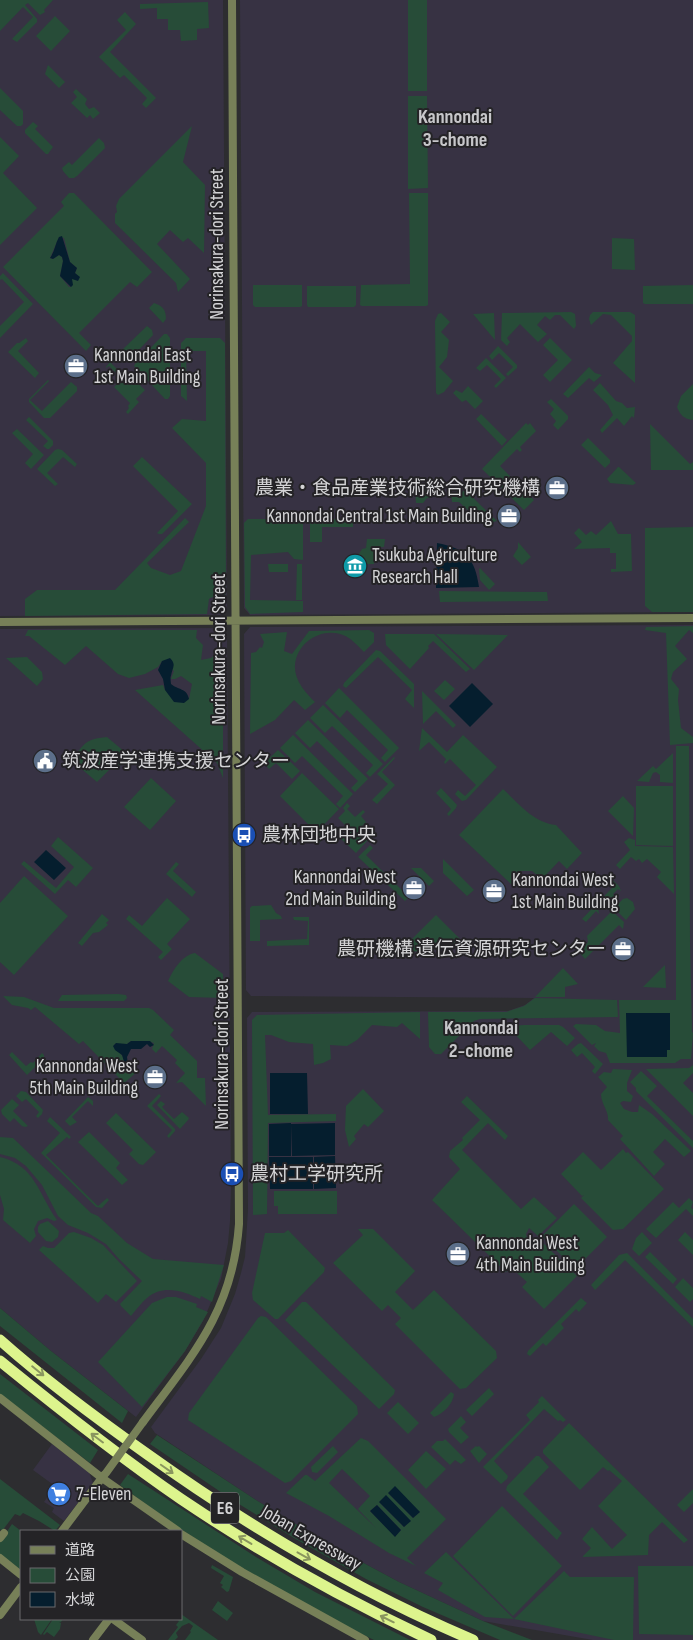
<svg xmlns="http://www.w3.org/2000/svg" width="693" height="1640" font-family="'Sofia Sans Condensed','Noto Sans JP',sans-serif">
<rect width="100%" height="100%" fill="#2d2d30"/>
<path fill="#373243" d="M0,0H223L227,608L221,615L0,616Z
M240,0H693V612L250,615L244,608Z
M693,625V1640H593L483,1621L399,1582L332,1546L256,1500L155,1433L151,1427L201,1359L221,1328L235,1294L241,1273L245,1257L248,1210L247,1018L252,1012L508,1011L525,1005L534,998L251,996L246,990L244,634L250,627Z
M221,628L227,634L231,1187L230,1221L228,1243L221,1279L203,1321L185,1351L136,1417L51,1351L0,1308V629Z
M52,1444L89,1472L93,1483L64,1521L52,1512L54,1508L44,1502L55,1486L33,1470Z"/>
<path fill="#274c38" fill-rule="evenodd" d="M0,0H53L44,10L45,12L40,15L28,3L25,5L37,19V22L17,42L12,39L33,17L23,7L0,31Z
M408,0H427V91H408Z
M208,2L209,28L197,29V40L181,41L180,30H168V19H157V8L140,9V4Z
M125,12L136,24L110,52L156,98L146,108L142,104L147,98L124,75L120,78L99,57L126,30L117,20Z
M55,16L70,31L51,51L36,36Z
M48,65L65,82L59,88L45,74Z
M0,88L23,111V124L21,126H17L0,110Z
M76,89L87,99L85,104L89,109L94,107L100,113L93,119L90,115L87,118L71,103L77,97L73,92Z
M408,96H427L428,188L408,189Z
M33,122L38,126L35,129L53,147L48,154H46L25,133V130Z
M192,126L183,162L205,185L204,253L188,238L183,242L170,230L157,244L190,279L178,292L176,283L115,223V214L117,212L116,206L119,199Z
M0,137L19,156L3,173L37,208L0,245Z
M99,138L104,143L105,148L77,176L74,178H69L63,171L62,168L69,162L72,165Z
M69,193H74L152,272L137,287L130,282L79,333L91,345L86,351L3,267L64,206L61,202ZM59,237L64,238L70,262L77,268L75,273L77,275L72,279L71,287H69L60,276L63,261L62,257L59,255L53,259L50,258Z
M409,193H428V305L426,306H362L360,305L361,285L410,284Z
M612,238L634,239L635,270L612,269Z
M3,273L33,304L0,338V326L24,302L2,279L0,280V276Z
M253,285H302V306L300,307H255L253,305Z
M693,285V304H645L643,303V286Z
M307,286H356V305L354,307H308L307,305Z
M154,303C163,306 166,310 166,319L163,323L149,308Z
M571,312L575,314L576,326L574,329L560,315H555L550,320L545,316L537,325L547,334L538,342L520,324L507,338L510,342L507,346L501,340L502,313Z
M593,312H630L635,315V383L613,363L632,341V336L611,315L603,314L591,325L589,319L590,315Z
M441,313L450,322L441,332L449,340L447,357L439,367L453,381L444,392L438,395L436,393L435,321L438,314Z
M494,313L495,340L473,314Z
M147,326L152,330L153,335L130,359H124L122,355V350Z
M164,334H167L170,338V396L168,399H165L134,366L135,364Z
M26,338L28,341L18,351L39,373L35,378L8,352L17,343H19Z
M186,338H220L225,343L226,594C221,598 214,595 209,599L207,614L25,616V599L37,590H115L185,518L189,522L147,563L151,568L170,575L181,571L206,506V463L172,428L182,419L206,421V351H186L187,401L181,396V343Z
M550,338L572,360L550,382L543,375L558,360L543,345Z
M498,346L517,365V368L508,376L506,374L513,367L499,353L492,360L489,356Z
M486,358L506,378L496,388L494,386L501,379L487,365L480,371L476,368Z
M110,362L124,376L120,380L121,381L128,374L145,390L136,399L139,402L128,414L126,412L129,408L128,406L130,403L114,387L120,381L118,378L119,376L109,366L106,368V367Z
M589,367L595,373L602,375L594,382L589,378L568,398L563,394Z
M48,380L49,381L30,400L42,411L71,382L77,387V391L50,418H44L29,402V399Z
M600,383L616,401L622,403L627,408L635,407L634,418L632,416L624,426L617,418L602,433L600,430L613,415L608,405L593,390Z
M693,384V420C684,419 680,415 677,407L681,396Z
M468,386L483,401L475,409L466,400L462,402L453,393L456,390L462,393Z
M551,399L568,416V419L558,430L553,425L556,421L550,414L554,409L547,402Z
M481,414L507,440L502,446L476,419Z
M29,417L53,441V445L49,449H47L43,446L48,441L26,420Z
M526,423L528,425L530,423L536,431L520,447L522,450L520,452L517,449L500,466L534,500L524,510L482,469Z
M650,424L690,464L693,462V470H651Z
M17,429L44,455L31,469L25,463L33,454L12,433Z
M588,438L610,460V463L605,468L581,445Z
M58,449L62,450L77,464L75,467L63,457L47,473L58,484L55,486L37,469L55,450Z
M142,457L192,504L162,534H159L157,533L178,511L133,466Z
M618,467H619L636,483L633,485L610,483L607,479Z
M415,489H429V498H427L423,503H416Z
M465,490L497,521L486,524L481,522L459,502H452L451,492L458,495Z
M248,519H303V560L294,559L288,552L251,555L250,600L303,601V612L250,614L245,607L244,523Z
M310,519H353V527H322V542H310Z
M611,521L618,534H631L632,571L611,572V569H616V553H610V548L574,549L582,542L574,533L579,528L586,535L591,531L596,535Z
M693,527V612H652L645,606V528Z
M367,539H385L384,547H374V564H357V557L362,549L366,548Z
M518,542L531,557L522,565L513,556L518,548Z
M268,564H288V572H269Z
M297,564H302V600H296Z
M480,568L495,584L489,590L480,580L479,569Z
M439,591L547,592L548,601L440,602Z
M693,626V633L689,630L675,646L687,659L673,672L671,679L679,689L678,700L681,728L693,737V743L670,745L666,633L645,630L646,627Z
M28,630H197L196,638L203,645L201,660L211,658L223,647V778L217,763L135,690L163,685L165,690L189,699L192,684L181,676L175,679H171L174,671L162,661L158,667L145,674L129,678L118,674L86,646L65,665L29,636H25Z
M369,630L374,633V642L364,652C358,646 351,638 343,635C322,627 297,642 295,665C294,680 305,692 315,702L305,710L294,700L275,720L250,734L251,653L256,652L260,647L262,648L264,642L260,634L287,632L284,651L292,654L309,631Z
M385,634H434L470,669L466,672L433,641L428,646L429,648L410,669L386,645Z
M436,634L508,635L474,670Z
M376,650L380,651L414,684V708L405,699L412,690L378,657L346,688L343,686L344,683Z
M27,657L42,672L43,679L37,686L6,658Z
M445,680L455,689L444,700L434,691Z
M339,688L399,748L385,762L381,758L388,750L347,710L340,718L325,703Z
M422,691L456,725L453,728L436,711L423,724Z
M323,705L383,764L370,777L366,773L373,765L332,726L325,733L310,718Z
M308,720L368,779L355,792L351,788L358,781L317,741L310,748L295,733Z
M422,728L447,752L463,735L497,767L466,800L462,801L455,794L458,790L465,796L476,785L450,759L445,764L444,762L446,759L429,742L419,751Z
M293,735L353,794L340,808L336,804L343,796L302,756L295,763L280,748Z
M107,737L132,758L127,764L112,767L97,782L71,760C85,744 84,739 107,737Z
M676,746H689L690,942L692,1032L693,1033L691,1059H681L675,1063H610L606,1053L599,1051L594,1046L596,1043L592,1045L573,1026L576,1024L596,1025L605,1031L620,1033L619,1000H676ZM626,1013L670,1050H667V1057Z
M278,750L300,771L292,779L276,763L269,769L264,763Z
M673,753V783L660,782V775L656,772L653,773L649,782L637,781L653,766L656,769Z
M394,757L395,758L382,772L395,785L377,804L372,800L388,784L377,774Z
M302,773L339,809L313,836L309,832L312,828L280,796Z
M151,778L176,801L150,830L124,807Z
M636,786H673V846L636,845Z
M441,788L457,805L456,808L449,816L447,814L451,809L436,793Z
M503,789C519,804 534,823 556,825L582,853L567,869L559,861L542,879L532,871H519L515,874L516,880L512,885L459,835Z
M623,796L634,808L633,836L608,811Z
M347,803L350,806L347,809L355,817L363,810L365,812L361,816L366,822L358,830L368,840L356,853L340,838L349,829L338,818L345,811L343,808Z
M327,825L339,837L332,844L325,837L319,843L314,837Z
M58,837L93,868L76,887L68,880L55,894L21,864L24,861L56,888L74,867L51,846Z
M629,838L635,840V846L673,847L674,894L657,877L661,872L647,859L642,863L639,859L636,861L631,857L620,869L616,865L630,850L624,842Z
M370,845L373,848L366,855L409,897L405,901L358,857Z
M443,859L474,890L467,896L443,873Z
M176,862L179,864L173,871L196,892L192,897L166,874Z
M411,868H421L434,881L429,886Z
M24,876L68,916L14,975L0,962V903Z
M612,879L619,886L621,891L618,889L613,894L615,897L607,898L598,908L599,914L596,911L586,922L582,919L614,886L610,882Z
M167,898L190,919L167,944L172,949L161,960L158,957L163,952L126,919L129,915L142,926Z
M627,898L633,902L635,909L626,920L614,908L623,899Z
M271,905L276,913L281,916L282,919L260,920V941H250V908L252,906Z
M612,911L624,922L623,929L619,925L585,959L579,952L588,942L587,936Z
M102,914L109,920L106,923L108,925L99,932L93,933L82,946L78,943Z
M436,915L465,944L429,945V951L400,952L399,948L379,949L389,943L409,942Z
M293,917H309V945L267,946V941L307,939L308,921L294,920Z
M195,953L223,974L224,998L189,997L168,981C173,970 182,955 195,953Z
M665,965L666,988L643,987Z
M563,968L578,984L565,987V997H535Z
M118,994L126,995L127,998L124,1001H58L62,995Z
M3,996L24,997L54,1008H149L153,1010L174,1030L170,1035L197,1061V1078H205L206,1106L182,1082L176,1083L185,1073L175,1063L177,1060L162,1046L156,1053L152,1049L154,1043L148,1041L144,1042L135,1041H131L127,1044H115L114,1045L123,1057L125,1065L128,1063L137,1072L124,1083L83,1041L79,1044L35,1007L31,1010L28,1008L12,1005Z
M535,998L617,1000L618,1017L480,1019L474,1021L441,1054H435L429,1047L428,1012H506L524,1006Z
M420,1012V1039L402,1023L397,1027L372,1025L357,1040L347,1046L330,1045L331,1059L323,1063L314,1065L313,1044L289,1042L271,1035H265L268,1115L336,1114V1121L268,1123L267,1214L253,1215L252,1020L257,1015Z
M524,1025H559L563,1027L575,1038L567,1046L551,1032L530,1050L510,1029L511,1026Z
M581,1043L603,1064L595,1074L592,1071L595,1067L582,1053L577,1057L571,1050L578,1044Z
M12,1052L26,1066L31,1062L33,1063L42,1053L44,1055V1058L27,1075L9,1055Z
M693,1065V1073L683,1083L693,1093V1116L646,1069L689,1068Z
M613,1069L632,1070L627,1083V1091L633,1096L631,1102L623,1101L620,1103L624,1109L632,1112H638L639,1105L652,1114L691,1151L684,1157L665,1139L653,1152L665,1164L654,1176L620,1139L623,1136L608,1120C609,1111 601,1104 601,1094L607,1087L598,1077L604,1072L611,1073Z
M641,1071L657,1086L647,1096L693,1141V1148L636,1091V1088L630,1082Z
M363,1089L384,1111L368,1127L364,1124L354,1136L356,1139L349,1147L345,1130L346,1106Z
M21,1091L26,1092L43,1110L42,1114L38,1118L36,1116L39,1112L26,1099L22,1102L16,1096Z
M159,1094L161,1096L152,1106L175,1129V1131L169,1138L167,1136L172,1130L147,1106Z
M467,1096L508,1136L505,1140L488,1123L462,1150L521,1209L534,1197L557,1218L538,1236L529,1228L526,1234L529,1245H538L542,1242L577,1276L544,1309L522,1287L527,1282L516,1272V1264L506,1272L432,1200L460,1169L449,1157L450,1151L463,1140L462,1138L480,1120L461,1102Z
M88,1097L93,1101V1106L88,1101L72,1117L77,1122L70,1126L65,1121Z
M12,1099L19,1105L13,1111L28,1126L25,1127L22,1126L14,1118L10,1122L2,1114L1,1110Z
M161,1101L165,1104L162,1107L174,1119L182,1112L189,1118L188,1120L180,1129L157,1105Z
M116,1113L156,1152L143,1165L139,1164L129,1154L133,1150L106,1123Z
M50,1117L71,1137L69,1139L67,1137L46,1155L98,1206L107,1198L109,1200L102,1208L96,1207L41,1153L60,1133L47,1121Z
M89,1132L120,1163L116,1168L128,1180L122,1185L78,1142Z
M0,1137L13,1138L91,1213L98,1216L127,1243L153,1259L224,1265L212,1302L201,1296L200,1299C183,1291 163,1284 147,1298C141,1303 136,1310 131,1316L121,1306L120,1304L142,1281L119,1259L106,1244L88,1233L68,1225L58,1216L42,1185L26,1166L15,1158L0,1154Z
M623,1149L626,1153L628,1152L664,1189L623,1229L613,1230L581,1198L584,1195L582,1196L561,1174L583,1152L601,1170Z
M0,1157C35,1165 39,1195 57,1220L54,1221L47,1218L38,1221L34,1229L36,1236L30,1243L3,1220L4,1209L0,1195Z
M274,1191H337V1214H278V1206H274Z
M689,1198L693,1202L691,1208L693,1209V1216L686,1209L656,1238L646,1229L673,1202L679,1208Z
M574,1204L607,1237L575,1269L542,1236Z
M48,1221L59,1231L58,1237L52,1242L46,1241L38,1232V1227L40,1224Z
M358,1229H373L415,1271L395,1292L413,1310L434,1290L496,1351L497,1358L466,1388L460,1389L395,1324L401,1318L388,1305L382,1311L333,1263L363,1235Z
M288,1230L325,1268L324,1272L278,1319H275L253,1300L252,1293L265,1233H284Z
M74,1232L91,1238L103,1245L137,1281L116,1302L106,1294L98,1303L39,1250L43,1246L48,1248H54L69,1233Z
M642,1232L652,1243L639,1256L632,1249L636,1238Z
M685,1232L693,1240V1255L678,1240Z
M650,1252L677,1279L673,1284L645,1257Z
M627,1253L693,1319V1327L625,1260L595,1290L591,1285L619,1255Z
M683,1278L693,1288V1299L690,1302L675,1287Z
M167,1297H176L197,1304L196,1307L208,1312L185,1351L142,1407L98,1362L152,1303Z
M581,1298L587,1303L579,1312L576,1309L561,1324L564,1328L546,1346L543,1343L530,1356L527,1354L528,1351Z
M302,1302H306L395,1390L394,1394L379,1409L285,1320Z
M0,1308L51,1351L128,1411L122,1423L0,1326Z
M261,1316L266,1317L357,1406L358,1414L291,1481L285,1483L188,1420L189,1413L258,1318Z
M0,1374L98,1450L90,1463L0,1394Z
M489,1388L494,1394L472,1416L466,1410Z
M451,1392L454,1394C453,1404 443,1414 434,1417L430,1413Z
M542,1396L566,1420L563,1422L560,1420L558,1421L544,1409L494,1461L508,1476L507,1479L501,1484L483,1467L530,1420L526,1415L539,1402L538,1400Z
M398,1402L419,1423L408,1434L387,1413Z
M461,1416L466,1422L460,1428L469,1437L461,1444L449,1432L448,1429Z
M569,1423L688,1540L684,1543L662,1522L649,1535L648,1555L582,1557L591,1548L582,1539L592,1527L612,1549L627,1535L598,1506L622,1481L609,1470L608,1471L603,1467L580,1490L543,1453V1450Z
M157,1435L256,1500L332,1546L399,1582L483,1621L532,1640H500L423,1607L366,1579L294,1538L234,1501L150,1444Z
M361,1438L368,1441L446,1519L407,1558L416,1566L389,1553L329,1516L286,1493L305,1475H307L315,1481ZM342,1469L370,1496L358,1509L376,1528L329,1483ZM388,1493L420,1512L413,1518ZM379,1502L410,1521L404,1527ZM377,1505L401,1530L395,1536L370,1511Z
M445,1439L466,1460L461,1464L455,1460L450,1465L431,1447L437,1441H443Z
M333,1446L338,1452L317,1473L312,1472L311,1467Z
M476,1446L477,1447L479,1446L487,1454L479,1463L470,1451Z
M426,1451L446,1469L426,1489L408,1470Z
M536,1456H539L549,1467L523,1494L562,1533L557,1540L506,1490L507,1486Z
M128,1474L256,1557L315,1592L410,1640H374L328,1617L228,1560L170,1522L120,1485Z
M0,1479L60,1525L55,1531L39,1521L23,1513L20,1516L15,1514L2,1531L0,1529Z
M693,1489V1503L684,1512L677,1505Z
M502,1506L562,1566L513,1616L453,1556Z
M12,1524L21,1531V1570L0,1554V1542Z
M446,1552L514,1619L564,1571L570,1577H634L633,1640H614L514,1619L485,1617L438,1590L443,1583L424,1573Z
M212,1565L233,1577L229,1591L227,1592L221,1587L223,1585L220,1583L224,1576L211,1568Z
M638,1566H693V1635L639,1634Z
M218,1601L233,1613L227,1621L212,1610Z
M181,1614L218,1640H185L191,1632L190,1631L193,1626L189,1623L182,1626L176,1633L178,1637L175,1640H168L178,1627L176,1625L179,1621L176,1619H181Z
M34,1619H52L41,1635L38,1632Z
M53,1619H63L61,1622H59L61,1623L60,1629L54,1637L47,1632L44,1635L43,1634Z"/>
<path fill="#051e2e" d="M62,236L70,262L77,268L75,273L80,277L78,281L72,279L73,285L71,287L60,276L63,261L62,257L59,255L53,259L50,258C55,251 55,244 59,237Z
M437,543C465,548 475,558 479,587L436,588Z
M170,658C177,665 172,668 171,676C170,677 171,683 171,684C178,690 187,688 189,699L184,703L174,702L165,690L163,679L158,670L162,661Z
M472,683L493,704L470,727L449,706Z
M46,850L66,868L54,880L34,862Z
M626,1013H670V1050H667V1057H627Z
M131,1041H150L154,1045L150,1047L147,1044L141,1049H131L127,1057L128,1065H125L122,1055L115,1050L113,1046L116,1043L127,1044Z
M270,1073H307L308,1114H270Z
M291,1123V1156H269V1124Z
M335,1123V1155L292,1156L291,1124Z
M335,1156L336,1188L314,1189V1157Z
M269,1157H313V1189H270Z
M395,1486L420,1512L413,1518L388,1493Z
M386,1495L411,1521L404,1527L379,1502Z
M377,1505L401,1530L395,1537L370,1511Z"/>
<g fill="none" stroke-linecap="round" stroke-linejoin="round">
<path stroke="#778058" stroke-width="8" d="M0,622L693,618
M0,1398L102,1478L178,1531
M143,1422C192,1356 233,1311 239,1224L232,0
M62,1531L104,1475
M181,1534L242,1572L365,1640
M0,1538L4,1533
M0,1558L21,1575
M0,1615L21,1587
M113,1619L142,1640
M93,1640L109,1619"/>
<path stroke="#ddf48d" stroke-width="11" d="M0,1340C46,1381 96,1418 147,1454C249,1527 357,1591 473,1640
M0,1361C59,1409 118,1456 181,1499C261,1553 344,1599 431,1640"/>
<path stroke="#778058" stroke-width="8" d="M106,1473L143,1422"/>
</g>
<defs><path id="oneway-shaft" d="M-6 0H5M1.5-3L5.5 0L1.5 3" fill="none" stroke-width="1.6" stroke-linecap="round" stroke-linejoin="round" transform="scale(1.25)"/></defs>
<g stroke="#8a965f">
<use href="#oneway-shaft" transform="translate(38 1371) rotate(39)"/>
<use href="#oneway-shaft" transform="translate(97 1438) rotate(-143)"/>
<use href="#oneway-shaft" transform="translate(167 1469) rotate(35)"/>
<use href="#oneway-shaft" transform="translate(245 1540) rotate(-149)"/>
<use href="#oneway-shaft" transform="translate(304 1556) rotate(29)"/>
<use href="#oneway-shaft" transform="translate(387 1619) rotate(-154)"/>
</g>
<defs>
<g id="office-disc" transform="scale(1.25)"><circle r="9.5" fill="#5c6f8a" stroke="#242326"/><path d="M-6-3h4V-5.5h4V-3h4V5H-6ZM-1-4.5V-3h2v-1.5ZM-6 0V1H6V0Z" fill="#fff"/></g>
<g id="museum-disc" transform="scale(1.25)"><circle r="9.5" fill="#0f9aa8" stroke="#242326"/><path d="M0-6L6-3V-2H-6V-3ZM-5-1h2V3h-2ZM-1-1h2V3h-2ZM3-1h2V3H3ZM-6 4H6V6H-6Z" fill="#fff"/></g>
<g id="civic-disc" transform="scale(1.25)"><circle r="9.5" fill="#5c6f8a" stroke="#242326"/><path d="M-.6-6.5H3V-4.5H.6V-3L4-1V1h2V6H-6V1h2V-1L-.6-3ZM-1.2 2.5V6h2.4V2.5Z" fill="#fff"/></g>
<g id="bus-disc" transform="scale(1.25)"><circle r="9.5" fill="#1a4fb4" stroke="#242326"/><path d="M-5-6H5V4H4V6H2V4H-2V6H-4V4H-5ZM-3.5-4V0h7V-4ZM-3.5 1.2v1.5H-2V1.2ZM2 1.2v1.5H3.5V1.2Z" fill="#fff"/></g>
<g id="supermarket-disc" transform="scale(1.25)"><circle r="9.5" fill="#3f7fe0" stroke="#242326"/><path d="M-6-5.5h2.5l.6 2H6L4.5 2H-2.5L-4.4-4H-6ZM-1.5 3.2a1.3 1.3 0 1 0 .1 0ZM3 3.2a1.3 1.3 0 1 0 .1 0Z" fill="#fff"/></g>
</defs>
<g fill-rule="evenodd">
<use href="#office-disc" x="76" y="366"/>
<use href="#office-disc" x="557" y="488"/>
<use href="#office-disc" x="509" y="516"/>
<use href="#museum-disc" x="355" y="566"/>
<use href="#civic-disc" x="45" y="761"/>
<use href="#bus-disc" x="244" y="835"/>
<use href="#office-disc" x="414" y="888"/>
<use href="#office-disc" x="494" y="891"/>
<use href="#office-disc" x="623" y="949"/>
<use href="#office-disc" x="155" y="1077"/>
<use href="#bus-disc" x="232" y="1174"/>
<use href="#office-disc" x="458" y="1254"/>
<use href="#supermarket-disc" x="59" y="1494"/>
</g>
<g text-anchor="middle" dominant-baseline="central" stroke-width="4" stroke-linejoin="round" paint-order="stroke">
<rect fill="#242326" stroke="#9f9fa1" stroke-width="1" x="211" y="1492.5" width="28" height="31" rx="4"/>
<g font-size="18" font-weight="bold" fill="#d4d4d6">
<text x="225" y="1508">E6</text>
</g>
<g font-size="19" fill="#d4d4d6" stroke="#242326">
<text transform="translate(217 244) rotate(-90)">Norinsakura-dori Street</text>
<text transform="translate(219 649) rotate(-90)">Norinsakura-dori Street</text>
<text transform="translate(222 1054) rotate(-90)">Norinsakura-dori Street</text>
<text transform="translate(311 1538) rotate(30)">Joban Expressway</text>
</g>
<g font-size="19" fill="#d4d4d6" stroke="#242326" text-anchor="start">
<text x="94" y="355">Kannondai East<tspan x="94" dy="22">1st Main Building</tspan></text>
<text x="540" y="488" text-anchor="end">農業・食品産業技術総合研究機構</text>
<text x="492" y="516" text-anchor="end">Kannondai Central 1st Main Building</text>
<text x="372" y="555">Tsukuba Agriculture<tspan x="372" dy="22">Research Hall</tspan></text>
<text x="62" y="761">筑波産学連携支援センター</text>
<text x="262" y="835">農林団地中央</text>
<text x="396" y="877" text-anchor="end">Kannondai West<tspan x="396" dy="22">2nd Main Building</tspan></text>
<text x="512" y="880">Kannondai West<tspan x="512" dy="22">1st Main Building</tspan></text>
<text x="606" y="949" text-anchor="end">農研機構 遺伝資源研究センター</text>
<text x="138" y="1066" text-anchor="end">Kannondai West<tspan x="138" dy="22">5th Main Building</tspan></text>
<text x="250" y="1174">農村工学研究所</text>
<text x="476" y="1243">Kannondai West<tspan x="476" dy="22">4th Main Building</tspan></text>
<text x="76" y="1494">7-Eleven</text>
</g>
<g font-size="20" font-weight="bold" fill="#c7c7ca" stroke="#242326">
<text x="455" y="117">Kannondai<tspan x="455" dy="23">3-chome</tspan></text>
<text x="481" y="1028">Kannondai<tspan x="481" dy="23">2-chome</tspan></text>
</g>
</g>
<rect x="20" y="1530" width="162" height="90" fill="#242326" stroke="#6a6a6c"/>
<rect x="30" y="1546" width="25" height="8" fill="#778058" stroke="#6a6a6c"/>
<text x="65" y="1555" font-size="15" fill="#d4d4d6">道路</text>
<rect x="30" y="1568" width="25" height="15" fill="#274c38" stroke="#6a6a6c"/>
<text x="65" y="1580" font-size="15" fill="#d4d4d6">公園</text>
<rect x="30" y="1592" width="25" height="15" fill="#051e2e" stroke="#6a6a6c"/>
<text x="65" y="1605" font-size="15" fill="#d4d4d6">水域</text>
</svg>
